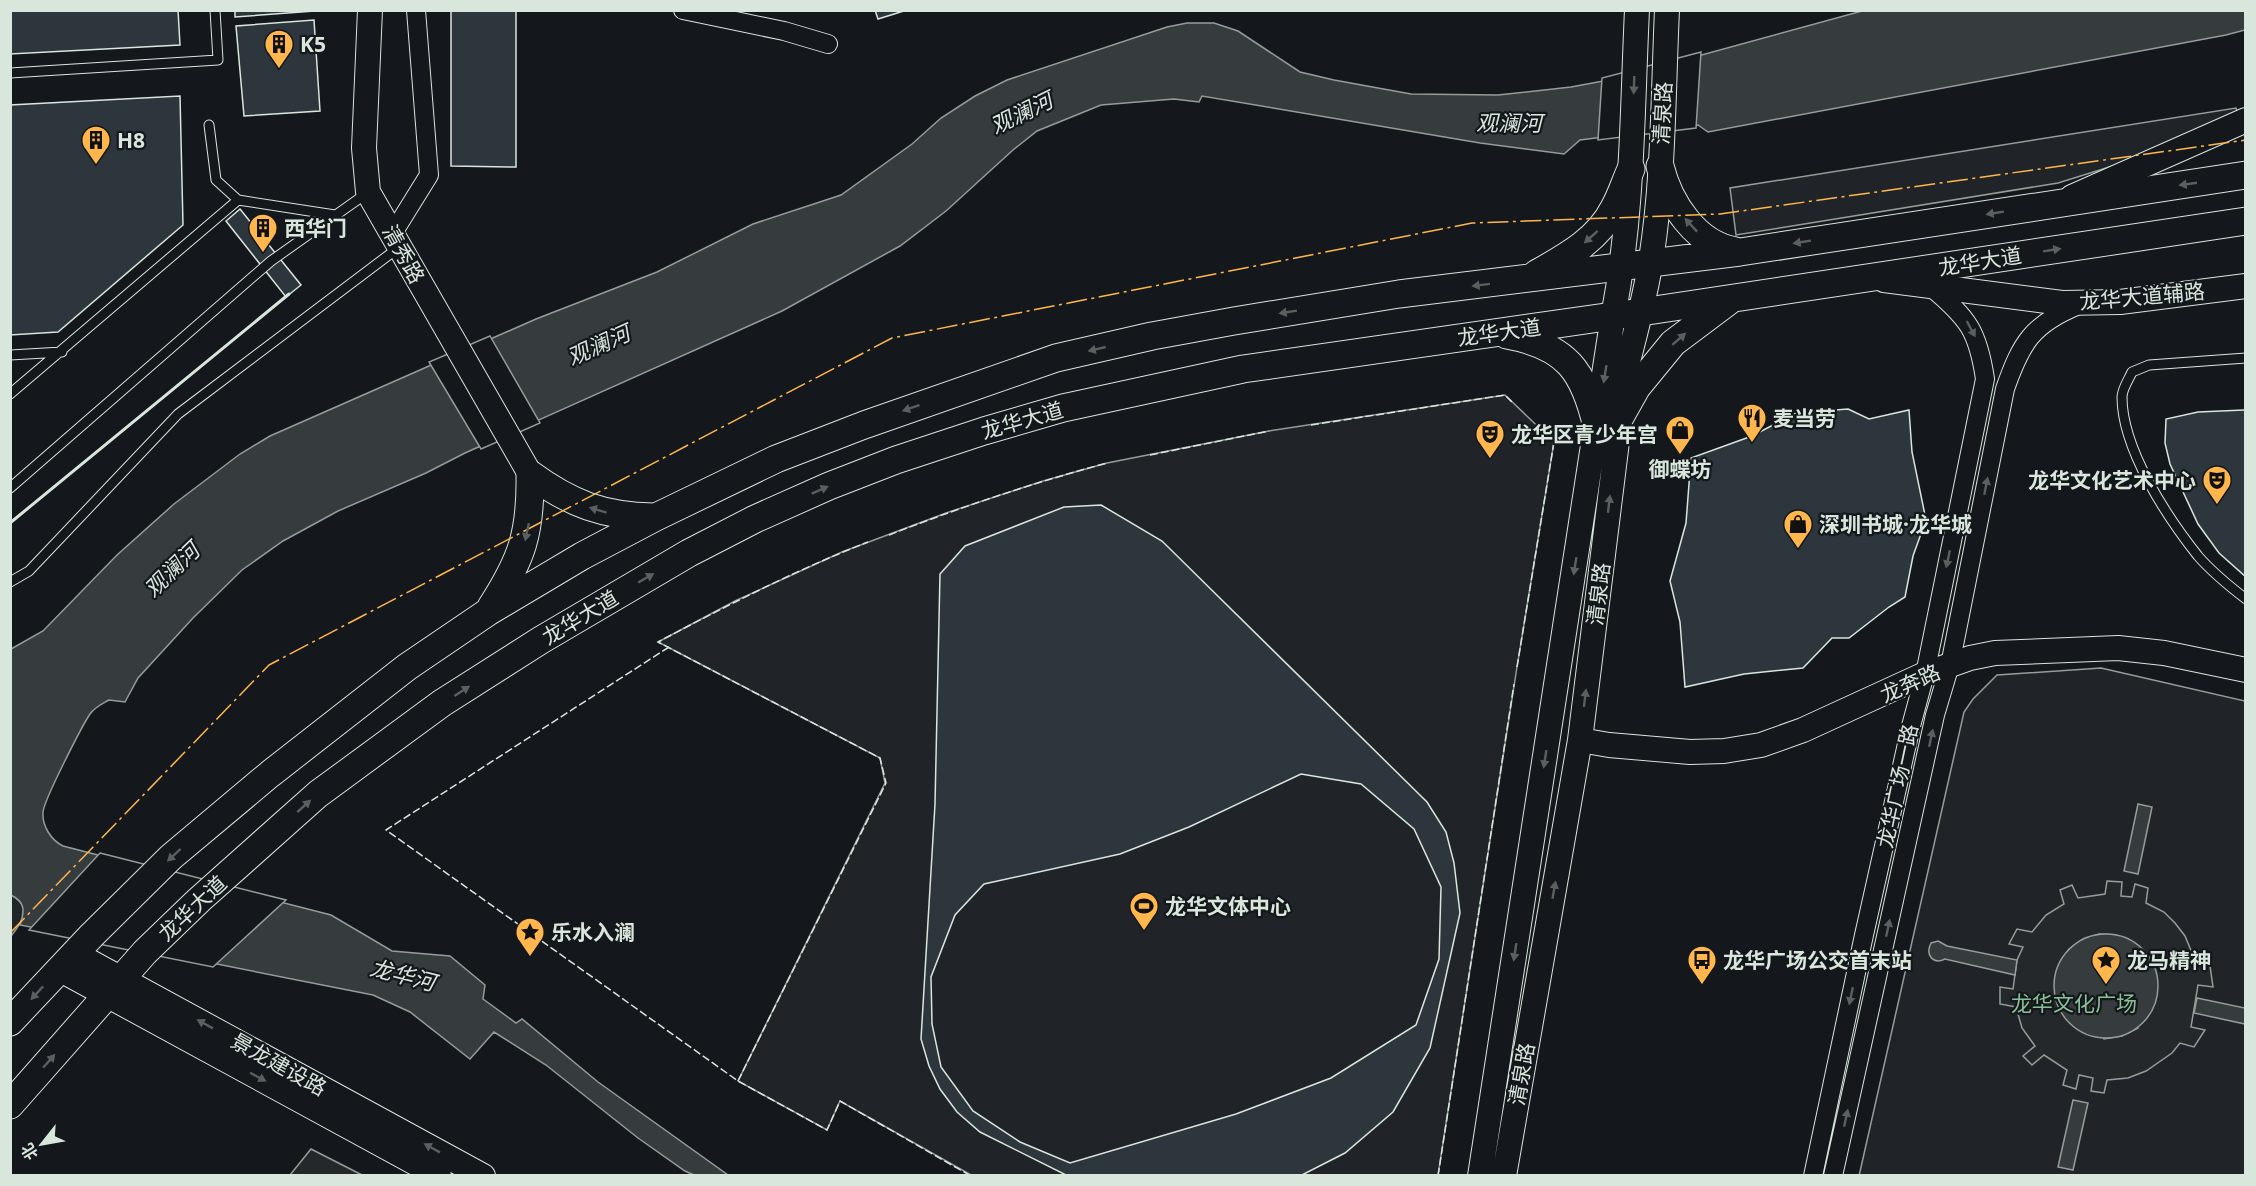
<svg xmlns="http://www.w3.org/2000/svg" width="2256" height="1186" font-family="'Noto Sans','Noto Sans SC',sans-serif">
<rect width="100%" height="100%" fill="#14181c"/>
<path fill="#202428" stroke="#939e99" stroke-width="1.5" d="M2236,108L2238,114L2132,160L2058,183L1736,235L1730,188Z
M1505,395L1554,442L1517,667L1438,1175H971L840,1101L827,1130L738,1081L885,783L880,758L658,642L735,601L842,552L946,513L1043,481L1107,463L1269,431Z
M2101,668L2245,701V1175L1859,1176L1964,712L1973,699L1997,675Z
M11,895C33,906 23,921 11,936Z"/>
<path fill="#24282b" stroke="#939e99" stroke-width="1.5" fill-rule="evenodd" d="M2107,881L2122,882L2121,896L2132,897L2135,884L2148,888L2146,903L2164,912L2175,923L2185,936L2197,965L2210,966L2213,987L2198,985L2191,1027L2205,1030L2194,1047L2180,1043L2172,1053L2146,1071L2128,1078L2107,1080L2104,1093L2091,1091L2093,1078L2079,1075L2076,1089L2063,1085L2067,1070L2044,1055L2032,1065L2023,1056L2035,1046L2022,1028L2016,1007L2000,1004V987L2013,989L2017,960L2023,947L2009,944L2017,929L2032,932L2046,915L2064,904L2060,890L2072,885L2078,898L2105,894ZM2099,934L2116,935L2138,1028L2122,1036L2104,1039L2060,962L2069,949L2083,939Z
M311,1149L362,1175H290Z"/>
<path fill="#363b3e" stroke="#939e99" stroke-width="1.5" d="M1862,11H2245V30L2226,35L1708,132L1698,125L1580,140L1564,154L1480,143L1202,96L1199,102L1174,99L1101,105L1037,131L1013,150L946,211L900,246L782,311L465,453L426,473L338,511L283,541L242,570L193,618L138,678L125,702L109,700C102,704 95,707 90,714C82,726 44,800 43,812C42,826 51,840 63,846L331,915L392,951L450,956L485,985L483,999L516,1023L522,1019L598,1082L728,1175H694L685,1171L638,1138L546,1065L494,1032L470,1059L410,1012L373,995L20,925C25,910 25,902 11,895V649L43,631L117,555L174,504L240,454L270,436L536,319L657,272L753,224L841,195L912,144L941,118L975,96L1007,80L1167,27L1187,23H1214L1238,31L1300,72L1334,80L1411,94L1498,95L1571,87L1614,79Z
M2138,804L2152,807L2138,874L2124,871Z
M2054 986a52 52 0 1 1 104 0a52 52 0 1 1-104 0Z
M1938,941L1947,946L2017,960L2015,975L1945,959C1933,965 1925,955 1931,943Z
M2197,998L2245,1008V1024L2194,1013Z
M2073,1100L2088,1103L2073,1170L2058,1167Z"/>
<path fill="#14181c" stroke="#939e99" stroke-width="1.5" d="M1701,52L1696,128L1598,140L1602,78Z
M490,336L540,423L481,449L429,362Z
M100,853L286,900L213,967L29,930Z"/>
<path fill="#2c363c" stroke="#d8e6dc" stroke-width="1.5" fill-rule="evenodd" d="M10,10H178L180,45L10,54Z
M235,10H314V11L235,17Z
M451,10H516V167L451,166Z
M875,10H907L878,19Z
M314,20L320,111L244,116L236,26Z
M180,96L183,225L58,332L10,335V105Z
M240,209L301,285L286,297L226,221Z
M1848,409L1869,419L1909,410L1912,452L1926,520L1913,556L1905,597L1889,607L1849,638H1832L1803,668L1744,674L1685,687L1680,622L1670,581L1686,523L1691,458L1752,436L1796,413Z
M2244,410H2246V577L2219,553L2198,524L2170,464L2165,443L2166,419L2198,412Z
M1101,505L1162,541L1427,802L1446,832L1454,863L1460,913L1430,1048L1393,1112L1345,1153L1300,1176H1068L980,1132L957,1112L940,1089L929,1066L921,1039L935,804L940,574L965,546L1064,507ZM1301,774L1361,784L1414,829L1441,887L1439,959L1416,1025L1331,1078L1236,1114L1070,1163L1020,1142L973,1111L941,1067L932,1024L931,977L955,915L984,884L1120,854L1189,827Z"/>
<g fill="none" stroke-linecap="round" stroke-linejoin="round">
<g stroke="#d8e6dc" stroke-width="11">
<path id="lane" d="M10,73L218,60L215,10
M238,200L335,215
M10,355L62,352
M2246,358L2149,365L2132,372C2129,379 2122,389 2122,397C2122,449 2167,517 2198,556C2212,572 2229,586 2246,599
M10,394L238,200L216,180L209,125
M10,488L271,261L367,193
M10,582L29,571L178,414L398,248"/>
</g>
<g stroke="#d8e6dc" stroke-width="20">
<path id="street" d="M683,10L784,31L828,44
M393,233L429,175L416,10
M1813,1176L1864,935L1911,726L1925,674L1985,379C1978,331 1968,318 1931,287
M1833,1176L1935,715L1950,665L2005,389C2021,343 2032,324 2079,305"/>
</g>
<g stroke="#d8e6dc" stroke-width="26">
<path id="secondary" d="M370,10L364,148L368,192L530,474
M2072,197L2246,120
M1884,280L2062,303L2120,302L2246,286
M1580,740L1609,745L1690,752L1724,751L1761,745L1803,730L1925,674L1970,658L1995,653L2118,648L2164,653L2246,670
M74,953L483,1176
M59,969L439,1176
M1480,1176L1613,316C1633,215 1632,113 1637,10
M1504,1176L1580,740L1626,369C1635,335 1644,301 1650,266C1664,182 1663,95 1667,10"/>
</g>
<g stroke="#d8e6dc" stroke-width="29">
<path id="primary" d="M1660,166C1669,203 1696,245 1736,251
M1536,274C1566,257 1598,240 1614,208C1621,196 1625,182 1631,169
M1507,335C1567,346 1584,371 1597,427
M1619,419L1637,387L1673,343L1729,301
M530,474C571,504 603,516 654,517
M491,607C522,559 531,533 530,474
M10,1022L92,935L171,857L270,774L407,667L488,612L582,556L656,517L776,459L864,425L1056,358L1152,336L1234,321L1399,294L1740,252L2246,175
M10,1105L145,952L199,900L318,794L442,703L541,640L689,553L755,519L829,486L896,460L984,431L1063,408L1243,369L1641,312L2246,221"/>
</g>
<use href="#lane" stroke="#14181c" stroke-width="9"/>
<use href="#street" stroke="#14181c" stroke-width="18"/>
<use href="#secondary" stroke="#14181c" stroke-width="24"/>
<use href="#primary" stroke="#14181c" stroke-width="27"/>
<path stroke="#d8e6dc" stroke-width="1.5" stroke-dasharray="8 3" stroke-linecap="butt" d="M1311,425L1505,395L1512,402
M1150,455L1269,431
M889,535C961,507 1033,483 1107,463
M669,647L386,830L738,1081L827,1130L840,1101L971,1176
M1517,667L1554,442L1545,433
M738,1081L886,783L880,758L658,642C726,606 796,570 868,542
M1438,1176L1514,684"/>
<path stroke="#d8e6dc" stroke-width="3" d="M10,523L289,294"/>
<path stroke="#ffb74d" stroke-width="1.5" stroke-dasharray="21 4.5 3 4.5" stroke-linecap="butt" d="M10,933L269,665L892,338L1472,223L1720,214L2246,140"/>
</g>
<defs><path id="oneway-solid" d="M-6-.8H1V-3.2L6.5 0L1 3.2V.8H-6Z" transform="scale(1.5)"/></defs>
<g fill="#59605f">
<use href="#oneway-solid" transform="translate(1634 85) rotate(92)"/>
<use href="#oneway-solid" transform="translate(2188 184) rotate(172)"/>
<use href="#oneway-solid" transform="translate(1995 213) rotate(171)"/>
<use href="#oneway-solid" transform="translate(1691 225) rotate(-133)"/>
<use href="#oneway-solid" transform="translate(1591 237) rotate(138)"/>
<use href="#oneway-solid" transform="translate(1802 242) rotate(171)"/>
<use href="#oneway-solid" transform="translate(2052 250) rotate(-9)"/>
<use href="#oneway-solid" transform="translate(1481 285) rotate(173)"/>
<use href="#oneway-solid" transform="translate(1288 312) rotate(171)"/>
<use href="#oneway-solid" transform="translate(1971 329) rotate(62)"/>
<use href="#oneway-solid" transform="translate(1679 339) rotate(-41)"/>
<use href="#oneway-solid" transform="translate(1097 349) rotate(167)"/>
<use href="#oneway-solid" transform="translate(1605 374) rotate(99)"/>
<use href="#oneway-solid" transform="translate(911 408) rotate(161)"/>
<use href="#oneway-solid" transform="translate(1986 486) rotate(-79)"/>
<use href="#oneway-solid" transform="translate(820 490) rotate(-24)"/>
<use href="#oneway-solid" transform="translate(1609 504) rotate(-83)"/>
<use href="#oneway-solid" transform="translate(598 510) rotate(-163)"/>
<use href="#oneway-solid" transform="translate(527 532) rotate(102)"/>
<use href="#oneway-solid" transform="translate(1948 559) rotate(102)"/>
<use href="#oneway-solid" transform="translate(1575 566) rotate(99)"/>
<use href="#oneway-solid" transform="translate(646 578) rotate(-30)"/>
<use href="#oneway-solid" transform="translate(462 691) rotate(-33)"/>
<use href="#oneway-solid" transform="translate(1585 698) rotate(-83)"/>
<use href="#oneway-solid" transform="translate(1931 738) rotate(-78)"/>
<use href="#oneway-solid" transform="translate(1545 759) rotate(99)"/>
<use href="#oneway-solid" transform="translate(304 806) rotate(-42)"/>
<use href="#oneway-solid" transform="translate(174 855) rotate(137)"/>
<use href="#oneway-solid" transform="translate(1554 890) rotate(-80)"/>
<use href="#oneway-solid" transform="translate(1888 928) rotate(-78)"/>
<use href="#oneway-solid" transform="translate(1515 952) rotate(99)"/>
<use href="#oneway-solid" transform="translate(37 993) rotate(133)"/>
<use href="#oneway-solid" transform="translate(1851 996) rotate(102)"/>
<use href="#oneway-solid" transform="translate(205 1024) rotate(-151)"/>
<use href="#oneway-solid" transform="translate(49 1061) rotate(-49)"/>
<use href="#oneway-solid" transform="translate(258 1077) rotate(28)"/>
<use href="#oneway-solid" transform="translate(1846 1118) rotate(-78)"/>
<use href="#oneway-solid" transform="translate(432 1148) rotate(-151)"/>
</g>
<defs>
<g id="building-pin" transform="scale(1.5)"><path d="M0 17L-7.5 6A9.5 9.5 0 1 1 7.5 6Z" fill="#ffb74d" stroke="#14181c"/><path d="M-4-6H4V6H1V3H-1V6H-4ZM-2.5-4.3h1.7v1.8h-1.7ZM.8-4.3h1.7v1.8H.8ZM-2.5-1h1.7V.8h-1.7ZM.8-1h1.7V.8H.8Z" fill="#111"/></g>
<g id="restaurant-pin" transform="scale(1.5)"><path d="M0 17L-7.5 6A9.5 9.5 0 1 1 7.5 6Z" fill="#ffb74d" stroke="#14181c"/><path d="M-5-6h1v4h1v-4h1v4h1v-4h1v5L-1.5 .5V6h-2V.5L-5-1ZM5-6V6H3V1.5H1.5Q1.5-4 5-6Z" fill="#111"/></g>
<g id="shop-pin" transform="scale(1.5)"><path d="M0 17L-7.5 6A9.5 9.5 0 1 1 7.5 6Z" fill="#ffb74d" stroke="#14181c"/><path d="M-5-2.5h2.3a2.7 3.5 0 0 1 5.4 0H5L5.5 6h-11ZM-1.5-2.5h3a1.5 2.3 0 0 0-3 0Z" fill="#111"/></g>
<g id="theatre-pin" transform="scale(1.5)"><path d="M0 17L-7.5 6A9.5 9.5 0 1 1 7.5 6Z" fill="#ffb74d" stroke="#14181c"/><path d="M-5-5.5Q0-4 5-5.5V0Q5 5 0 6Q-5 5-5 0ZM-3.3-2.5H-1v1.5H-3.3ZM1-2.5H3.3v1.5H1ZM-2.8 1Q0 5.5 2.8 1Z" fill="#111"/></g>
<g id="stadium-pin" transform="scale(1.5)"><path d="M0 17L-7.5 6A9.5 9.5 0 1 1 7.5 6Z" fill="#ffb74d" stroke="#14181c"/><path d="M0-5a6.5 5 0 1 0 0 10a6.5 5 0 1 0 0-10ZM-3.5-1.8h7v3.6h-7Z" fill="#111"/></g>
<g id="sight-pin" transform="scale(1.5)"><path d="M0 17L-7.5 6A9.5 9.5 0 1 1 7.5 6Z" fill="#ffb74d" stroke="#14181c"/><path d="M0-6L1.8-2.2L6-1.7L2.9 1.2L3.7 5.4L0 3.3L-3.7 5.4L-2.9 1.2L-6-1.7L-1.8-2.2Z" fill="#111"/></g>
<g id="bus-pin" transform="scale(1.5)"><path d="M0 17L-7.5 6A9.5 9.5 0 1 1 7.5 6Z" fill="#ffb74d" stroke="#14181c"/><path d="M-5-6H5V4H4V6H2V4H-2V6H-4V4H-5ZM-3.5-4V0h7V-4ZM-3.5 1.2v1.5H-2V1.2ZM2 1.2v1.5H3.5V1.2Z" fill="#111"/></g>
</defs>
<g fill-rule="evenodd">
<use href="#building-pin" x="279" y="44"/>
<use href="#building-pin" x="96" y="140"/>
<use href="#building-pin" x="263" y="228"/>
<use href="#restaurant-pin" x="1752" y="418"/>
<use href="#shop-pin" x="1680" y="430"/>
<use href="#theatre-pin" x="1490" y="434"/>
<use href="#theatre-pin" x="2217" y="480"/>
<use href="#shop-pin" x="1798" y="524"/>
<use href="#stadium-pin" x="1144" y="906"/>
<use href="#sight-pin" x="530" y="932"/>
<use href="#bus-pin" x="1702" y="960"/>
<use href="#sight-pin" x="2106" y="960"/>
</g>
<g text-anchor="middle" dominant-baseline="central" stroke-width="4.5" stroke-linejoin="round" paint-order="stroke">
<g font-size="21" font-weight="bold" fill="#d8e6dc" stroke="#14181c" text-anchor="start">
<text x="300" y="44">K5</text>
<text x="117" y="140">H8</text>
<text x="284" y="228">西华门</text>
<text x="1773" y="418">麦当劳</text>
<text x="1511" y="434">龙华区青少年宫</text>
<text x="1680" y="469" text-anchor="middle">御蝶坊</text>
<text x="2196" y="480" text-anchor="end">龙华文化艺术中心</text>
<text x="1819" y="524">深圳书城·龙华城</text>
<text x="1165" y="906">龙华文体中心</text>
<text x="551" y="932">乐水入澜</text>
<text x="1723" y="960">龙华广场公交首末站</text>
<text x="2127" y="960">龙马精神</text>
</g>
<g font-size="21" fill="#d8e6dc" stroke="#14181c">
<text transform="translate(1662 113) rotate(-87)">清泉路</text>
<text transform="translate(404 254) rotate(61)">清秀路</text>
<text transform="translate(1980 261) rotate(-9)">龙华大道</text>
<text transform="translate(2142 296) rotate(-5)">龙华大道辅路</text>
<text transform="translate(1499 332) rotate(-8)">龙华大道</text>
<text transform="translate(1022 420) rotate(-16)">龙华大道</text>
<text transform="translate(1598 594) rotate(-83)">清泉路</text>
<text transform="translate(580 617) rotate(-31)">龙华大道</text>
<text transform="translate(1910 683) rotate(-24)">龙奔路</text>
<text transform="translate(1897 786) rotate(-78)">龙华广场一路</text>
<text transform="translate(192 908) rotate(-43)">龙华大道</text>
<text transform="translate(279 1064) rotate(29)">景龙建设路</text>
<text transform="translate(1521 1074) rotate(-80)">清泉路</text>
</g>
<g font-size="21" fill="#8ac095" stroke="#14181c">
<text x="2074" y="1003">龙华文化广场</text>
</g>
<g font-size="22" font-style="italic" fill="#d8e6dc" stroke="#14181c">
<text transform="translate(1021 112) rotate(-26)">观澜河</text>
<text x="1509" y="122">观澜河</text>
<text transform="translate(598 344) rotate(-24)">观澜河</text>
<text transform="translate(171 569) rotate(-44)">观澜河</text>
<text transform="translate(403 974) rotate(14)">龙华河</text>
</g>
</g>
<rect width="2256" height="1186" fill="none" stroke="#d8e6dc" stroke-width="24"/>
<g transform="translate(42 1144) rotate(239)" stroke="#14181c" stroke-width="4.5" paint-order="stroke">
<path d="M0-4.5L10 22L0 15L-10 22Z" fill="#d8e6dc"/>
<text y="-9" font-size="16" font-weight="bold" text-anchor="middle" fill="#d8e6dc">北</text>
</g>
</svg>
